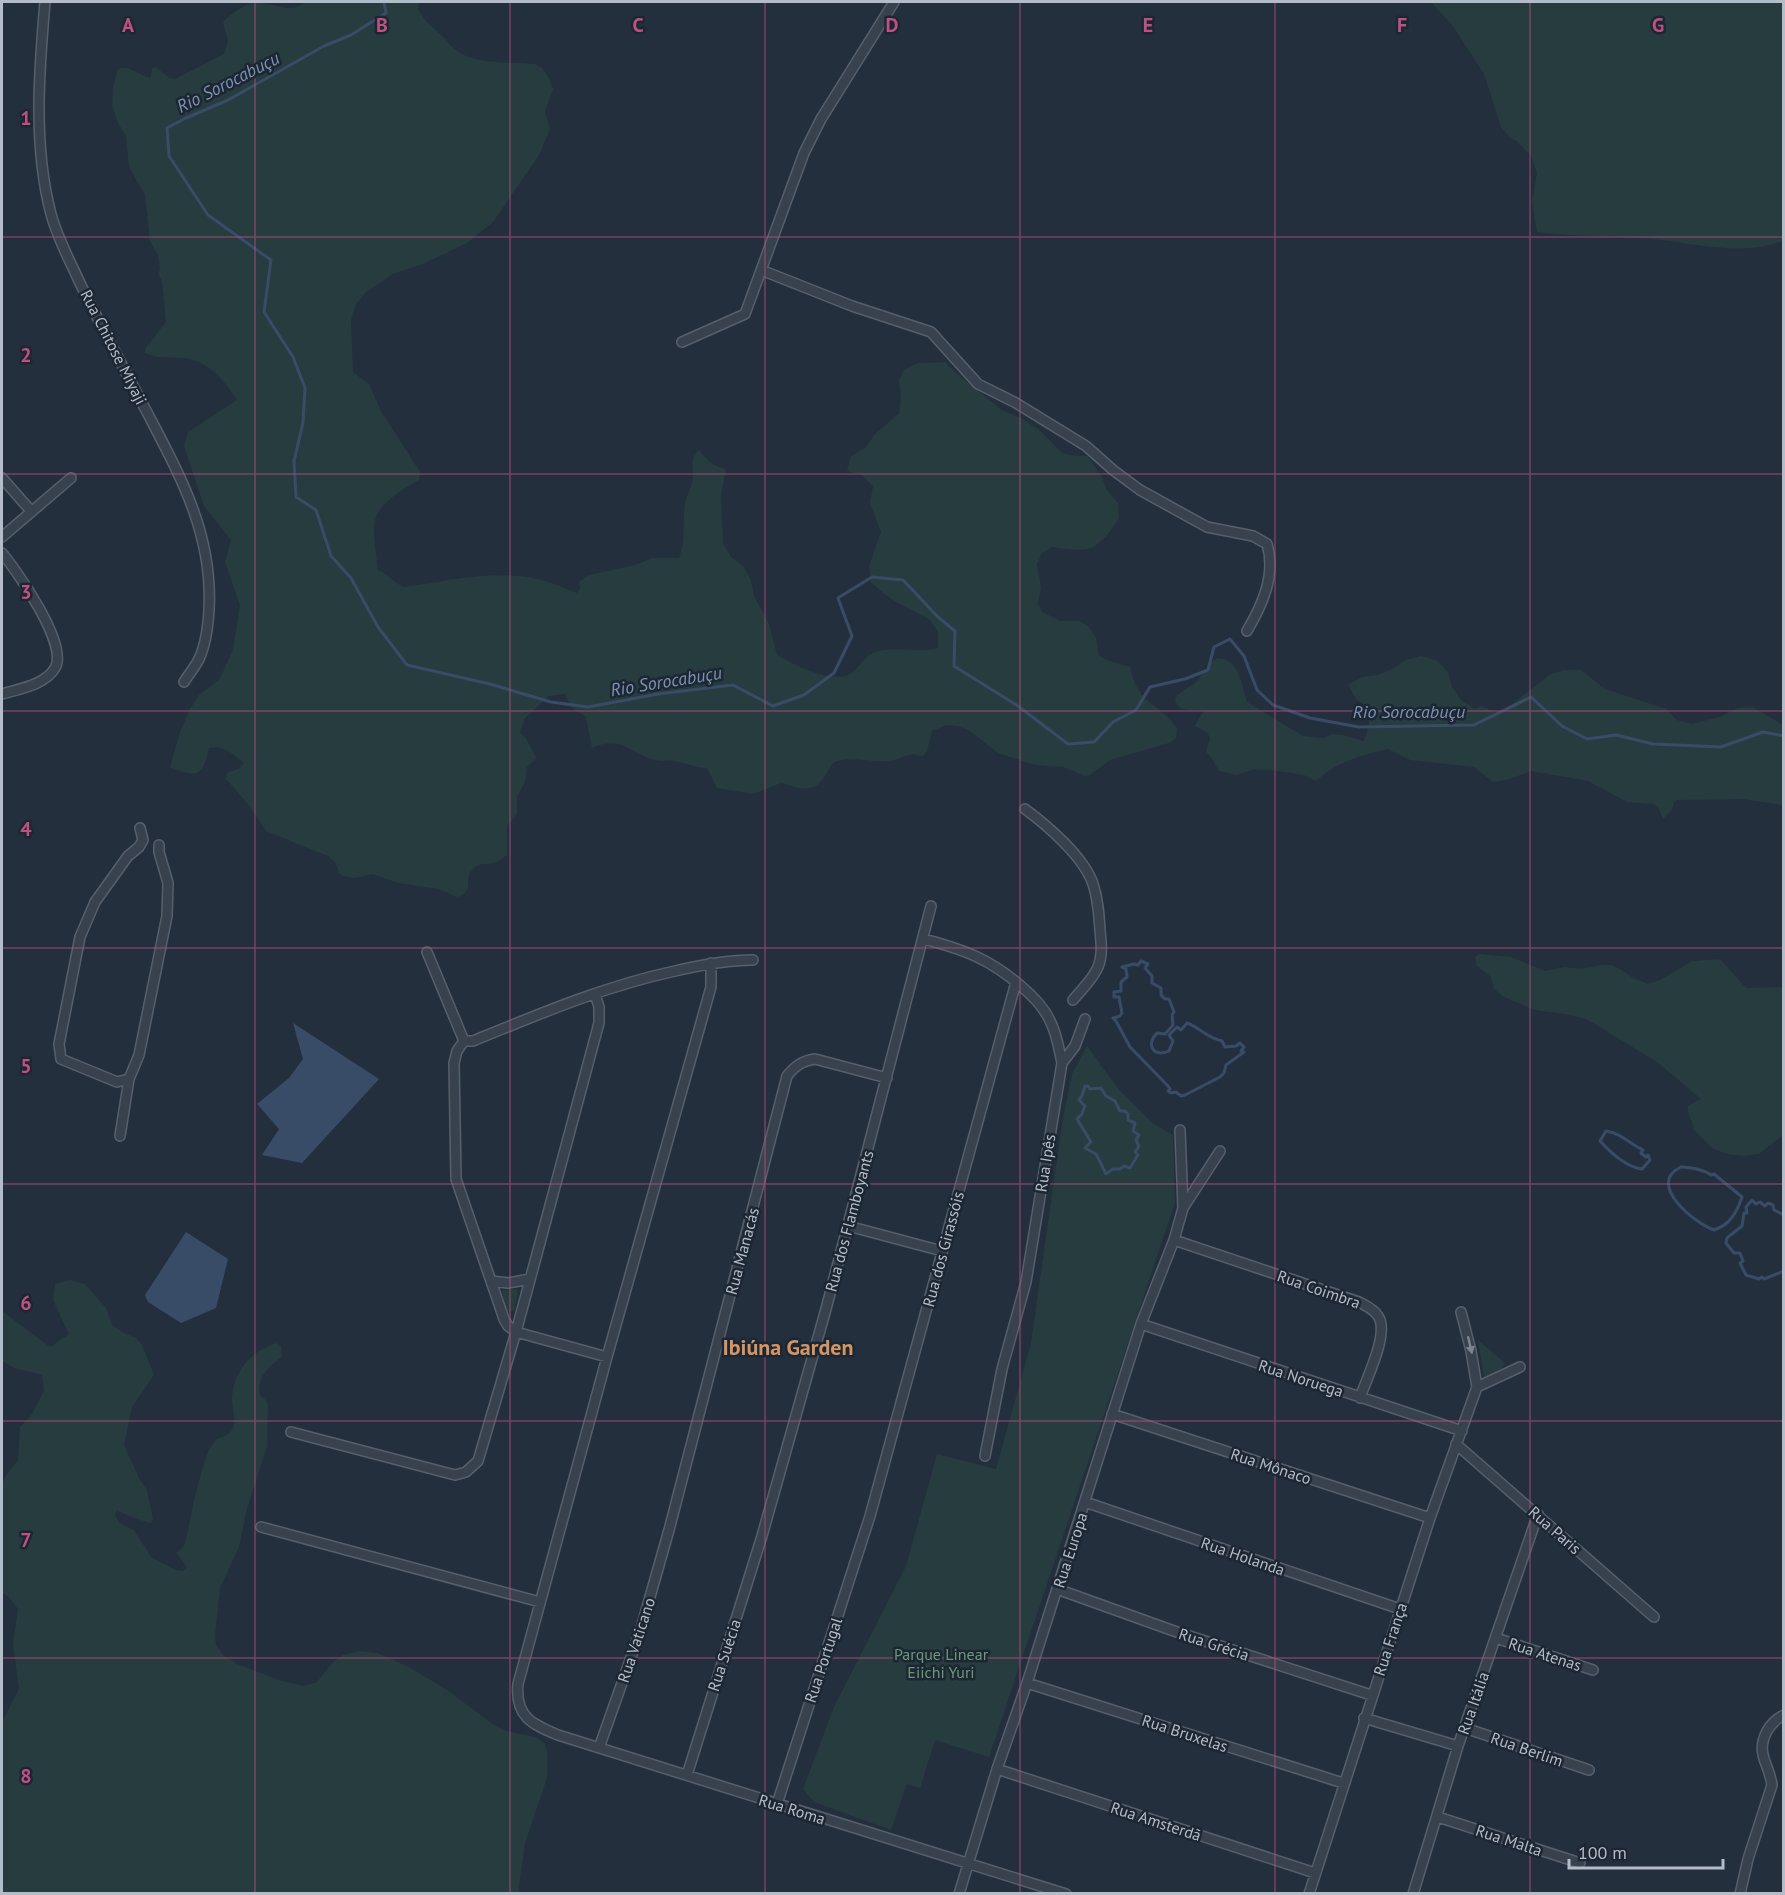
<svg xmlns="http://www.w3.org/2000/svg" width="1785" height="1895" font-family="'PT Sans',sans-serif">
<rect width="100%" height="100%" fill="#242f3e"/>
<path fill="#263c3f" d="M305,2H419L418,9C424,21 429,24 439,33C448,41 453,50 464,55C482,64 515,62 535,64L542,68L549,78L553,89L545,111L550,129L539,155L493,222L467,243L423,264L393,274L366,292L356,304L351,320L353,372L369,384L381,411L420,472L419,480C405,488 382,501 376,517C371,529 377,557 378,570C388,574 394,583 404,587C448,581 494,569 538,579C551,582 564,588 577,593L580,589L579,582L589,575L635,565L652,558H679C686,541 682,521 685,503C687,494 693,485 693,476C693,466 690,457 700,450C706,461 715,467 726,469L721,494L723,543L731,557L743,566L751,580L754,596L769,624L777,655C793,664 838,688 854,671C861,664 868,653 878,651C899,647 917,653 938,648V632L929,619L896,602L883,593L871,582L869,566L881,532L870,502L873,486L862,475L847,471L851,456L865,448L875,434L899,413L901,397L899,380L904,370L918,363L945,362L957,374L1002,410L1021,418L1038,429L1062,453L1070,455L1087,456L1102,477L1106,489L1118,503L1119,518C1097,552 1091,553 1052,547L1042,553L1037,564L1041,587L1038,603L1042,612L1061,621H1079L1087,625L1096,638L1099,656L1107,660L1130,667C1138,706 1157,700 1177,728L1176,738L1169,743L1110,760L1090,775L1085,776L1063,767L1035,765L998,753L970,731L958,726L946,725L932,731L927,751L923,756C906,751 904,759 888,761C872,763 854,756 837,761C832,762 830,767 828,771C816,794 803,790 781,783L753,794L717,788L707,768C695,768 686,763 674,761C668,760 661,762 655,760C627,752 622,735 592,748L586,717L572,708L565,694L549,696L524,719L520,733L526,738L536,758L527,767L525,782L517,797V814L507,826V855C503,858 499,861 494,863C486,865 478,862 472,870C463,880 476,891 457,897L438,889L398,883L373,874L355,878L342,876L339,873L335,862L328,856L266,831L248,804L226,779L227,773L240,768L244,763C233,754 224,745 209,748C203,776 197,779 170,767L180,732L190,709L199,695L219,680L233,650L240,605L225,562L231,540L204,506L184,446L188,432L237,400C224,380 208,360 182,358C167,357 159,359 145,353V349L166,322L162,281L158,274L160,270L158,255L150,241L145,195L129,167L126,136L118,123L112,105L113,89L117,71L120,68H128L149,78L151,77L152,68L156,67L169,78L175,79L224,54L228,42L223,22C232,13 247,2 260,3C276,4 292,14 305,2Z
M1431,2H1783V241C1742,257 1695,243 1652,239C1614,236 1575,237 1537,232L1532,201L1537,173L1531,156L1517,141L1509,137L1501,127L1484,74L1453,26Z
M1421,656L1436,660L1448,672L1452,687L1461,700L1475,709L1481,706L1497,713L1511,705L1549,675L1564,670H1581L1605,689L1666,709L1677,720L1692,724L1722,716L1737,708L1753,707L1783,725V805L1742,799L1677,800L1674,802L1672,810L1663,819L1658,807L1654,804L1627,802L1588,781L1531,771L1507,780L1493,782L1474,767L1410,760L1388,749C1362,755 1336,762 1316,781L1304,775L1270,770L1254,769L1237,775L1219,771L1211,757L1206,752L1210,738L1207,732L1194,726L1204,711C1192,710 1177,713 1175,698C1181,690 1190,688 1196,682C1203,674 1208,665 1217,658C1240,659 1241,684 1247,702L1303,736L1323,738L1333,734L1343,735L1364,741L1369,725V708L1356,699L1348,685L1362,677L1378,675L1392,669L1406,660Z
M1480,954L1511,957L1545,971L1565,967L1581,969L1602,965H1611L1620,969L1633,978L1648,984L1660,980L1692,961L1720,959L1746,988L1783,987V1135L1759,1154L1743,1156L1727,1154L1712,1148L1693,1129L1694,1128L1688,1112V1106L1701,1099L1657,1062L1588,1020L1571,1015L1535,1010L1504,997L1494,989L1491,977L1477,966L1475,957Z
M1087,1046L1120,1091L1152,1123L1173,1135L1175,1203L989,1757L935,1740L920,1788L907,1784L891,1830L814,1802L803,1789L834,1707L906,1566L937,1454L996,1469L1031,1343L1063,1117L1072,1074Z
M70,1280L85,1284L106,1308L112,1325L124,1333L136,1338L142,1345L154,1375L132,1407L124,1445L139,1478L147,1490L153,1519L151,1523C146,1522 121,1513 117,1510L115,1515L119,1523L134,1530L151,1557L176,1570L183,1571L187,1567L176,1553C178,1551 181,1550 183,1547C188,1539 193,1501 197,1489C201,1475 205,1452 215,1441C220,1436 230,1436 233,1428C237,1417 231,1407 232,1396C235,1369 251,1352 276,1343L281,1346L282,1357C269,1366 256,1378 260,1395L266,1400L268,1405L267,1446L247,1509L239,1547L220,1588L215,1635L216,1645L223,1655L237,1664L282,1681L304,1686L317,1682L333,1662L343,1655L359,1651L377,1653L409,1667L447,1690L494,1725L506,1731L536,1737L544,1743L547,1751V1778L525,1843L518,1893H2V1722L19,1689L13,1643L18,1609L8,1596L2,1593V1484L7,1474L18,1460L20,1427L32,1414L44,1391L42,1375L14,1368L2,1361V1311L50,1347L69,1334L53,1300L55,1284Z
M517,1289L518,1293L514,1310L510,1312L507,1311L502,1293L503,1290Z
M1478,1340L1505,1363L1501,1369L1484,1377Z"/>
<path fill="#394c67" d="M293,1023L379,1079L302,1163L262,1155L279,1129L257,1104L289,1078L303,1059Z
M186,1232L228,1259L216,1308L181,1323L148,1302L145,1295Z"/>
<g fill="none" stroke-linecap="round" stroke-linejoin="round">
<path stroke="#394c67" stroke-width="3" d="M384,2L386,13L351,35L324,46L228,100L186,118L167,128L169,156L208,215L271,260L264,312L293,357L305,388L303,423L294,461L296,497L316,510L331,556L351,578L378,627L407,665L490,684L551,702L588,707L658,694L733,685L773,706L804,695L834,673L852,636L838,598L872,577L903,580L938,617L955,631L954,666L1018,706L1068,744L1094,742L1113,722L1136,710L1150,687L1185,679L1208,670L1214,647L1230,639L1244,656L1257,690L1273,705L1310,718L1359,727L1474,725L1531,697L1562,726L1587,739L1616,735L1653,744L1721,747L1763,732L1784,736
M1141,961L1148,964L1145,968L1152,976V983L1161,988V995L1165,999H1169L1174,1012L1172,1015L1173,1025L1165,1034L1157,1033C1145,1045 1154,1058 1169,1051L1173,1041L1169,1035L1177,1027L1181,1030L1187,1023C1201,1028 1205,1037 1222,1041L1225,1047L1236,1046L1240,1043L1244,1047L1241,1051L1244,1052L1226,1065L1224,1073L1220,1077L1185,1095L1181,1096L1176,1092L1171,1093L1168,1091L1170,1089L1168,1086L1130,1047L1116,1021L1113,1018L1120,1016L1122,1013L1119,997H1114V992L1121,991V982L1127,977L1126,969L1122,967L1134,964L1138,965Z
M1085,1086H1088L1090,1089L1101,1088L1106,1096L1115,1101L1120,1111H1125L1128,1114V1120L1135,1123L1133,1131L1139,1135L1136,1140L1139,1146L1135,1152L1138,1155L1130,1168L1124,1166L1120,1169H1113L1106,1174L1096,1154L1085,1148L1091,1142L1077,1119L1082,1114L1085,1106L1079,1100L1082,1096Z
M1606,1131C1621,1133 1630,1144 1643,1150L1641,1153L1646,1157L1648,1155L1650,1160L1642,1169C1626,1167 1611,1153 1600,1141Z
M1681,1167C1691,1168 1703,1169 1711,1175L1714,1174L1742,1197C1737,1212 1730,1225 1714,1230C1696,1224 1645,1184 1681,1167Z
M1784,1215L1774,1210L1773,1205L1768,1203L1765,1206L1760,1202L1756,1204L1752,1200L1746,1207L1747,1213H1744L1742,1226L1727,1238L1726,1243L1734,1253H1740L1743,1261L1740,1263L1746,1275L1759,1279L1762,1277L1764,1279L1784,1271"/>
<g stroke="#565f6c" stroke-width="12">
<path id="minor" d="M45,2C39,71 33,146 51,214C57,237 69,259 79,281C101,327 126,372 150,418C183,481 213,537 209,610C208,627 206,644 199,659C195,667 189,674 184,682
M761,270L852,306L931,332L978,384L1016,403L1086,446L1113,470L1140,490L1207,527L1253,536L1267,544C1276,574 1263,604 1247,631
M682,342L745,314L804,153L821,119L894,2
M2,478L31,511
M2,537L71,478
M2,553C17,571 69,645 55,668C45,685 19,689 2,694
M1025,809C1048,826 1084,857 1093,884C1098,899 1099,914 1100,930C1101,942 1103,955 1098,967C1093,979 1082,989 1073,1000
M924,939C965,950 990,959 1022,987C1034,997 1045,1008 1051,1023C1057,1035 1059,1049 1062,1063L1026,1282L1002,1369L985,1456
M427,952L464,1041
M711,963V987L607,1357L518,1684C515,1716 531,1724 558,1735L1066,1894
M464,1041L457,1051L454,1063L456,1179L504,1319L508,1326L516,1332L607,1357
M464,1041H473C539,1014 605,986 675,971C701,965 726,960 753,960
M1062,1063L1075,1046L1085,1019
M129,1079L117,1082L61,1059L59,1044L80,937L95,902L128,856L139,847L143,840L140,828
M1180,1130L1183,1208
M120,1136L129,1079L139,1055L167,916L168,883L159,852V845
M848,1226L942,1251
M1174,1240L1359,1302C1366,1306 1374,1309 1378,1316C1390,1333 1366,1379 1360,1398
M491,1281L508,1283L530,1279
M1141,1324L1462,1431
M1477,1387L1520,1367
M1112,1414L1430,1518
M291,1432L455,1475L466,1472L478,1461L516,1332L599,1023V1007L595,994
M1456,1444L1654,1617
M1085,1502L1400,1609
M261,1527L540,1602
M1057,1589L1174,1631L1371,1695
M1496,1638L1593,1670
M1027,1683L1343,1783
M1364,1718L1458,1746
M1465,1728L1589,1770
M599,1748L640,1632L669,1530L787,1076C795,1066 802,1061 815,1059L887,1078
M997,1769L1315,1873
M687,1775L762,1536L826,1309L931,906
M777,1804L870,1516L1016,982
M1438,1817L1580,1863
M959,1894L997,1769L1027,1683L1141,1324L1174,1240L1183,1208L1220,1151
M1309,1894L1430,1518L1477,1387L1471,1351L1461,1312
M1413,1894L1458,1746L1538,1514
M1740,1894L1748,1859L1772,1785C1769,1763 1755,1754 1767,1731C1771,1724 1776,1719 1784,1715"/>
</g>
<use href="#minor" stroke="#38414e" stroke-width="9"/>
</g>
<defs><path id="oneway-solid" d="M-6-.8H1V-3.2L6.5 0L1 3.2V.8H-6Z" transform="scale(1.5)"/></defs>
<use fill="#7c8592" href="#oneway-solid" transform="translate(1470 1345) rotate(77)"/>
<path fill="none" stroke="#bd5182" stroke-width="1.5" stroke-opacity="0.55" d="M255,2V1894M510,2V1894M765,2V1894M1020,2V1894M1275,2V1894M1530,2V1894M2,237H1784M2,474H1784M2,711H1784M2,948H1784M2,1184H1784M2,1421H1784M2,1658H1784"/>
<g text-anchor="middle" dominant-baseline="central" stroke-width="5" stroke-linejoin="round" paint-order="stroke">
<g font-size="16" fill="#b4bcc9" stroke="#1d2633">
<text transform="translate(114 347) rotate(63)">Rua Chitose Miyaji</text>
<text transform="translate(1045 1163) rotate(-81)">Rua Ipês</text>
<text transform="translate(849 1221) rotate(-75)">Rua dos Flamboyants</text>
<text transform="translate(943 1249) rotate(-75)">Rua dos Girassóis</text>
<text transform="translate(742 1251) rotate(-75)">Rua Manacás</text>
<text transform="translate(1319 1289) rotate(19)">Rua Coimbra</text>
<text transform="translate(1301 1378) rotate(18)">Rua Noruega</text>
<text transform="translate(1271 1466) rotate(18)">Rua Mônaco</text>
<text transform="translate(1555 1530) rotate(41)">Rua Paris</text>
<text transform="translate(1070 1550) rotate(-72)">Rua Europa</text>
<text transform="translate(1243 1556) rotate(19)">Rua Holanda</text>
<text transform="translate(1390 1639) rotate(-72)">Rua França</text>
<text transform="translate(636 1640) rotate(-72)">Rua Vaticano</text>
<text transform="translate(1214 1644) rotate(18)">Rua Grécia</text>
<text transform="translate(1545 1654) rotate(18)">Rua Atenas</text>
<text transform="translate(724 1655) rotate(-72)">Rua Suécia</text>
<text transform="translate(823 1660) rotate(-72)">Rua Portugal</text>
<text transform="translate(1473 1703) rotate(-71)">Rua Itália</text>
<text transform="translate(1185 1733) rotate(18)">Rua Bruxelas</text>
<text transform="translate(1527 1749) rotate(19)">Rua Berlim</text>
<text transform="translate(792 1809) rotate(17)">Rua Roma</text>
<text transform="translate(1156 1821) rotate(18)">Rua Amsterdã</text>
<text transform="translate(1509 1840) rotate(18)">Rua Malta</text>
</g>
<g font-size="16" fill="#6b9a76" stroke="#1d2633">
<text x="941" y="1654">Parque Linear<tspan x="941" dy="18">Eiichi Yuri</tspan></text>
</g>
<g font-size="18" font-style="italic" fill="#7c92b1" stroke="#1d2633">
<text transform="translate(228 82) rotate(-27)">Rio Sorocabuçu</text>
<text transform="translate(666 681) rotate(-9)">Rio Sorocabuçu</text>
<text x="1409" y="711">Rio Sorocabuçu</text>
</g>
<g font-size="22" font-weight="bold" fill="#d59563" stroke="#1d2633">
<text x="788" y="1347">Ibiúna Garden</text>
</g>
</g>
<g font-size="20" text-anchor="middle" font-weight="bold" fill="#bd5182" stroke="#1d2633" stroke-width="5" stroke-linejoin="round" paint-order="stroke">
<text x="128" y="32">A</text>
<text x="382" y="32">B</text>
<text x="638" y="32">C</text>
<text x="892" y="32">D</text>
<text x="1148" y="32">E</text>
<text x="1402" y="32">F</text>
<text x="1658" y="32">G</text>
<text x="26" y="125">1</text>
<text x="26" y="362">2</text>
<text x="26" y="599">3</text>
<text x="26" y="836">4</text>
<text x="26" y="1073">5</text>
<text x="26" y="1310">6</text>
<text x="26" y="1547">7</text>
<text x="26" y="1783">8</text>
</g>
<rect width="1785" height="1895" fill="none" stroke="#b4bcc9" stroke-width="6"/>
<path d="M1569 1859v9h154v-9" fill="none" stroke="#b4bcc9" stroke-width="3"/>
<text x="1578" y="1859" font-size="18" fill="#b4bcc9" stroke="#1d2633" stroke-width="4.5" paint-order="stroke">100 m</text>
</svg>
